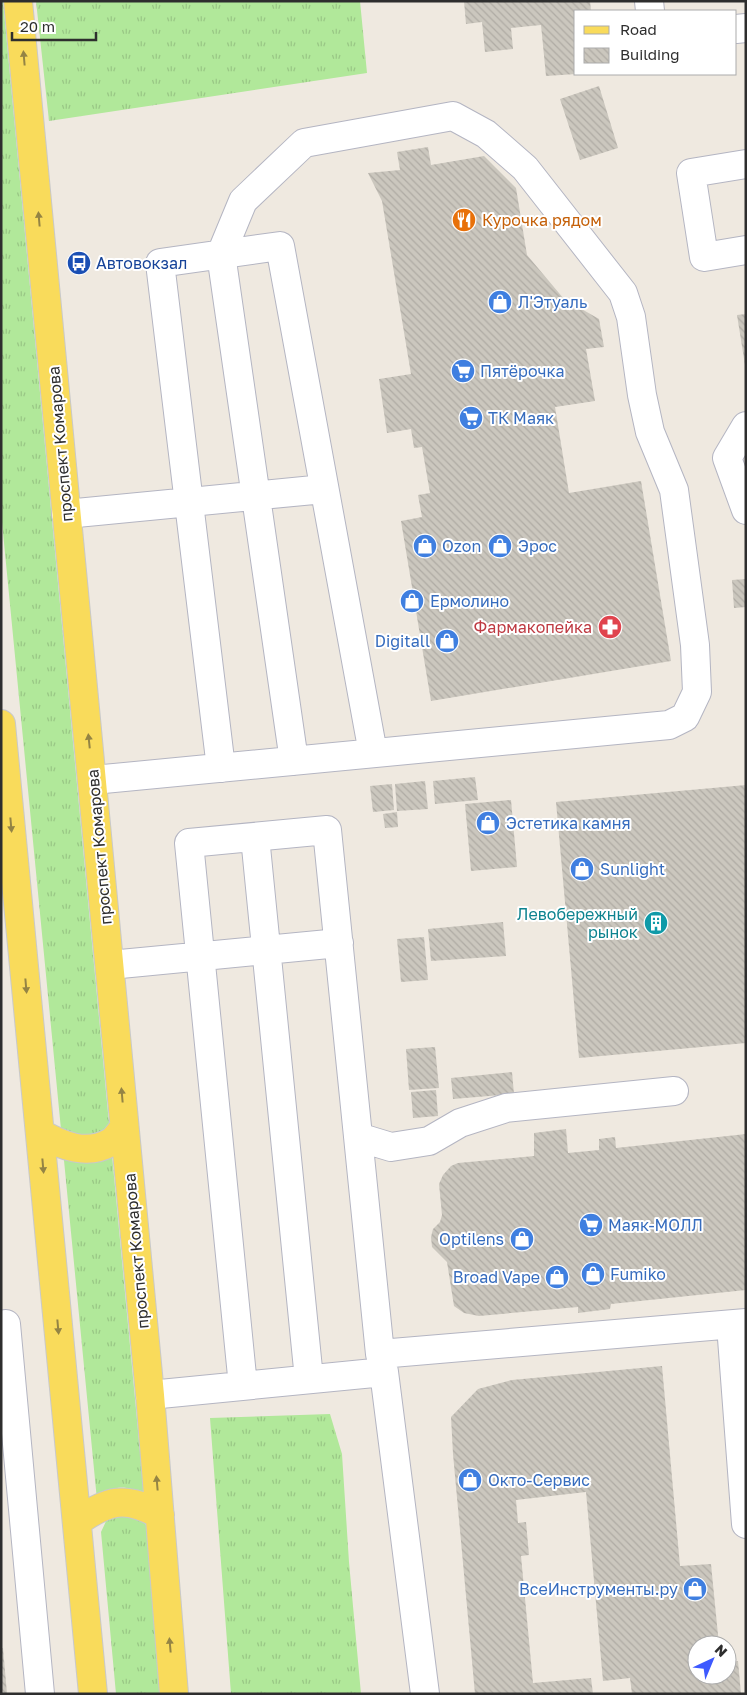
<svg xmlns="http://www.w3.org/2000/svg" width="747" height="1695" font-family="'Golos Text',sans-serif">
<defs>
<pattern id="grass-tufts" width="24" height="20" patternUnits="userSpaceOnUse" patternTransform="scale(1.25)"><rect width="24" height="20" fill="#b1e89a"/><path d="M3 7l-1-3M5 7V3M7 7l1-3M15 17l-1-3M17 17v-4M19 17l1-3" fill="none" stroke="#99c785"/></pattern>
<pattern id="building-back-hatch" width="6" height="6" patternUnits="userSpaceOnUse" patternTransform="scale(1.25)"><rect width="6" height="6" fill="#cbc7be"/><path d="M-1 5l2 2M0 0l6 6M5-1l2 2" fill="none" stroke="#afaba4"/></pattern>
</defs>
<rect width="100%" height="100%" fill="#efe9e0"/>
<path fill="url(#grass-tufts)" d="M1,1H3L144,1494C124,1485 114,1484 97,1500L1,512Z
M36,1H360L367,73L49,121Z
M330,1414L342,1454L349,1562L361,1694H231L210,1418Z
M137,1514L147,1526L160,1694H116L101,1532L108,1517Z"/>
<path fill="url(#building-back-hatch)" d="M464,1H590L591,11H576V74L546,76L541,25L511,28L513,49L485,52L482,22L466,24Z
M599,86L618,148L580,160L560,99Z
M428,147L431,165L484,156L516,188L527,255L564,299L599,319L604,347L586,349L595,401L555,407L569,493L641,481L671,661L431,701L401,521L422,517L418,495L430,493L422,447L414,448L411,429L387,433L379,379L411,374L382,201L368,173L400,170L397,152Z
M746,314V365H745L737,315Z
M746,579V607L734,608L732,580Z
M475,777L478,800L435,804L433,781Z
M425,781L428,809L397,811L395,784Z
M392,784L394,810L373,812L370,786Z
M746,785V1043L579,1058L556,802Z
M511,800L517,867L471,871L465,804Z
M397,812L398,827L385,828L383,814Z
M503,922L506,956L431,961L428,929Z
M424,937L428,980L401,982L397,939Z
M435,1047L439,1088L409,1090L406,1049Z
M512,1072L514,1094L453,1099L451,1078Z
M436,1090L438,1116L413,1118L411,1092Z
M566,1129L568,1153L599,1150V1139L615,1137L616,1148L746,1134V1290L611,1304L610,1309L578,1313V1307L479,1316L464,1313L454,1306L447,1262L432,1247L431,1237L433,1229L440,1222L442,1215L439,1184L443,1175L451,1166L458,1163L534,1156V1133Z
M662,1366L680,1566L711,1564L719,1645H697V1675H727V1662L738,1661L741,1694H632L630,1678L603,1681L586,1492L516,1500L518,1523L526,1522L529,1555L521,1556L533,1683L591,1678L593,1694H475L453,1454L451,1417L478,1389L512,1380Z
M1,1648H3L7,1694H1Z"/>
<g fill="none" stroke-linecap="round" stroke-linejoin="round">
<g stroke="#b4b5c2" stroke-width="30">
<path id="minor" d="M649,1L650,11
M736,29L746,28
M746,164L691,173L704,257L746,250
M746,426L727,458L746,510
M66,514L324,489
M221,768L160,263L280,246L373,753
M93,780L669,725L685,717L697,692L695,645L674,490L650,432L642,395L631,317L623,293L525,168L486,134L453,116L304,143L243,201L221,254L294,761
M255,837L309,1379
M110,965L339,943
M358,1137L391,1147L429,1141L460,1123L506,1108L674,1091
M731,1325L746,1524
M1,1327L6,1324L40,1694
M384,1372L425,1694
M243,1386L189,843L327,830L380,1354
M150,1395L384,1372L380,1354L746,1323"/>
</g>
<g stroke="#c9c9c9" stroke-width="30">
<path id="major" d="M18,1L150,1395L174,1694
M1,724L93,1694
M40,1133C62,1146 87,1156 111,1142C116,1139 120,1132 124,1128
M77,1522C107,1500 126,1495 160,1515"/>
</g>
<use href="#minor" stroke="#fff" stroke-width="28"/>
<use href="#major" stroke="#f9db5b" stroke-width="28"/>
</g>
<defs><path id="oneway-solid" d="M-6-.8H1V-3.2L6.5 0L1 3.2V.8H-6Z" transform="scale(1.25)"/></defs>
<g fill="#948444">
<use href="#oneway-solid" transform="translate(24 58) rotate(-95)"/>
<use href="#oneway-solid" transform="translate(39 219) rotate(-95)"/>
<use href="#oneway-solid" transform="translate(89 741) rotate(-96)"/>
<use href="#oneway-solid" transform="translate(11 825) rotate(85)"/>
<use href="#oneway-solid" transform="translate(26 986) rotate(85)"/>
<use href="#oneway-solid" transform="translate(122 1095) rotate(-95)"/>
<use href="#oneway-solid" transform="translate(43 1166) rotate(85)"/>
<use href="#oneway-solid" transform="translate(58 1327) rotate(85)"/>
<use href="#oneway-solid" transform="translate(157 1483) rotate(-95)"/>
<use href="#oneway-solid" transform="translate(170 1645) rotate(-95)"/>
</g>
<defs>
<g id="restaurant-disc" transform="scale(1.25)"><circle r="9.5" fill="#e8710a" stroke="#fff"/><path d="M-5-6h1v4h1v-4h1v4h1v-4h1v5L-1.5 .5V6h-2V.5L-5-1ZM5-6V6H3V1.5H1.5Q1.5-4 5-6Z" fill="#fff"/></g>
<g id="bus-disc" transform="scale(1.25)"><circle r="9.5" fill="#1a4fb4" stroke="#fff"/><path d="M-5-6H5V4H4V6H2V4H-2V6H-4V4H-5ZM-3.5-4V0h7V-4ZM-3.5 1.2v1.5H-2V1.2ZM2 1.2v1.5H3.5V1.2Z" fill="#fff"/></g>
<g id="shop-disc" transform="scale(1.25)"><circle r="9.5" fill="#3f7fe0" stroke="#fff"/><path d="M-5-2.5h2.3a2.7 3.5 0 0 1 5.4 0H5L5.5 6h-11ZM-1.5-2.5h3a1.5 2.3 0 0 0-3 0Z" fill="#fff"/></g>
<g id="supermarket-disc" transform="scale(1.25)"><circle r="9.5" fill="#3f7fe0" stroke="#fff"/><path d="M-6-5.5h2.5l.6 2H6L4.5 2H-2.5L-4.4-4H-6ZM-1.5 3.2a1.3 1.3 0 1 0 .1 0ZM3 3.2a1.3 1.3 0 1 0 .1 0Z" fill="#fff"/></g>
<g id="pharmacy-disc" transform="scale(1.25)"><circle r="9.5" fill="#e0444e" stroke="#fff"/><path d="M-2-6h4v4h4v4h-4v4h-4v-4h-4v-4h4Z" fill="#fff"/></g>
<g id="building-disc" transform="scale(1.25)"><circle r="9.5" fill="#0f9aa8" stroke="#fff"/><path d="M-4-6H4V6H1V3H-1V6H-4ZM-2.5-4.3h1.7v1.8h-1.7ZM.8-4.3h1.7v1.8H.8ZM-2.5-1h1.7V.8h-1.7ZM.8-1h1.7V.8H.8Z" fill="#fff"/></g>
</defs>
<g fill-rule="evenodd">
<use href="#restaurant-disc" x="464" y="220"/>
<use href="#bus-disc" x="79" y="263"/>
<use href="#shop-disc" x="500" y="302"/>
<use href="#supermarket-disc" x="463" y="371"/>
<use href="#supermarket-disc" x="471" y="418"/>
<use href="#shop-disc" x="425" y="546"/>
<use href="#shop-disc" x="500" y="546"/>
<use href="#shop-disc" x="412" y="601"/>
<use href="#pharmacy-disc" x="610" y="627"/>
<use href="#shop-disc" x="447" y="641"/>
<use href="#shop-disc" x="488" y="823"/>
<use href="#shop-disc" x="582" y="869"/>
<use href="#building-disc" x="656" y="923"/>
<use href="#supermarket-disc" x="591" y="1225"/>
<use href="#shop-disc" x="522" y="1239"/>
<use href="#shop-disc" x="593" y="1274"/>
<use href="#shop-disc" x="557" y="1277"/>
<use href="#shop-disc" x="470" y="1480"/>
<use href="#shop-disc" x="695" y="1589"/>
</g>
<g text-anchor="middle" dominant-baseline="central" stroke-width="4" stroke-linejoin="round" paint-order="stroke">
<g font-size="16" fill="#c56008" stroke="#fff" text-anchor="start">
<text x="482" y="220">Курочка рядом</text>
</g>
<g font-size="16" fill="#164399" stroke="#fff" text-anchor="start">
<text x="96" y="263">Автовокзал</text>
</g>
<g font-size="16" fill="#366cbe" stroke="#fff" text-anchor="start">
<text x="518" y="302">Л'Этуаль</text>
<text x="480" y="371">Пятёрочка</text>
<text x="488" y="418">ТК Маяк</text>
<text x="442" y="546">Ozon</text>
<text x="518" y="546">Эрос</text>
<text x="430" y="601">Ермолино</text>
<text x="430" y="641" text-anchor="end">Digitall</text>
<text x="506" y="823">Эстетика камня</text>
<text x="600" y="869">Sunlight</text>
<text x="608" y="1225">Маяк-МОЛЛ</text>
<text x="504" y="1239" text-anchor="end">Optilens</text>
<text x="610" y="1274">Fumiko</text>
<text x="540" y="1277" text-anchor="end">Broad Vape</text>
<text x="488" y="1480">Окто-Сервис</text>
<text x="678" y="1589" text-anchor="end">ВсеИнструменты.ру</text>
</g>
<g font-size="16" fill="#2e2e2e" stroke="#fff">
<text transform="translate(60 444) rotate(-95)">проспект Комарова</text>
<text transform="translate(99 847) rotate(-95)">проспект Комарова</text>
<text transform="translate(136 1251) rotate(-95)">проспект Комарова</text>
</g>
<g font-size="16" fill="#be3a42" stroke="#fff" text-anchor="end">
<text x="592" y="627">Фармакопейка</text>
</g>
<g font-size="16" fill="#0d838f" stroke="#fff" text-anchor="end">
<text x="638" y="914">Левобережный<tspan x="638" dy="18">рынок</tspan></text>
</g>
</g>
<rect width="747" height="1695" fill="none" stroke="#2e2e2e" stroke-width="5"/>
<rect x="574" y="10" width="162" height="65" fill="#ffffff" stroke="#ababab"/>
<rect x="584" y="26" width="25" height="8" fill="#f9db5b" stroke="#ababab"/>
<text x="620" y="35" font-size="15" fill="#2e2e2e">Road</text>
<rect x="584" y="48" width="25" height="15" fill="url(#building-back-hatch)" stroke="#ababab"/>
<text x="620" y="60" font-size="15" fill="#2e2e2e">Building</text>
<g transform="translate(712 1660) rotate(44)"><circle r="24" fill="#ffffff" stroke="#ababab"/>
<path d="M0-4L9 19L0 12L-9 19Z" fill="#3d59ff"/>
<text y="-8" font-size="14" font-weight="bold" text-anchor="middle" fill="#2e2e2e">N</text>
</g>
<path d="M12 32v8h84v-8" fill="none" stroke="#2e2e2e" stroke-width="2.5"/>
<text x="20" y="32" font-size="15" fill="#2e2e2e" stroke="#ffffff" stroke-width="4" paint-order="stroke">20 m</text>
</svg>
